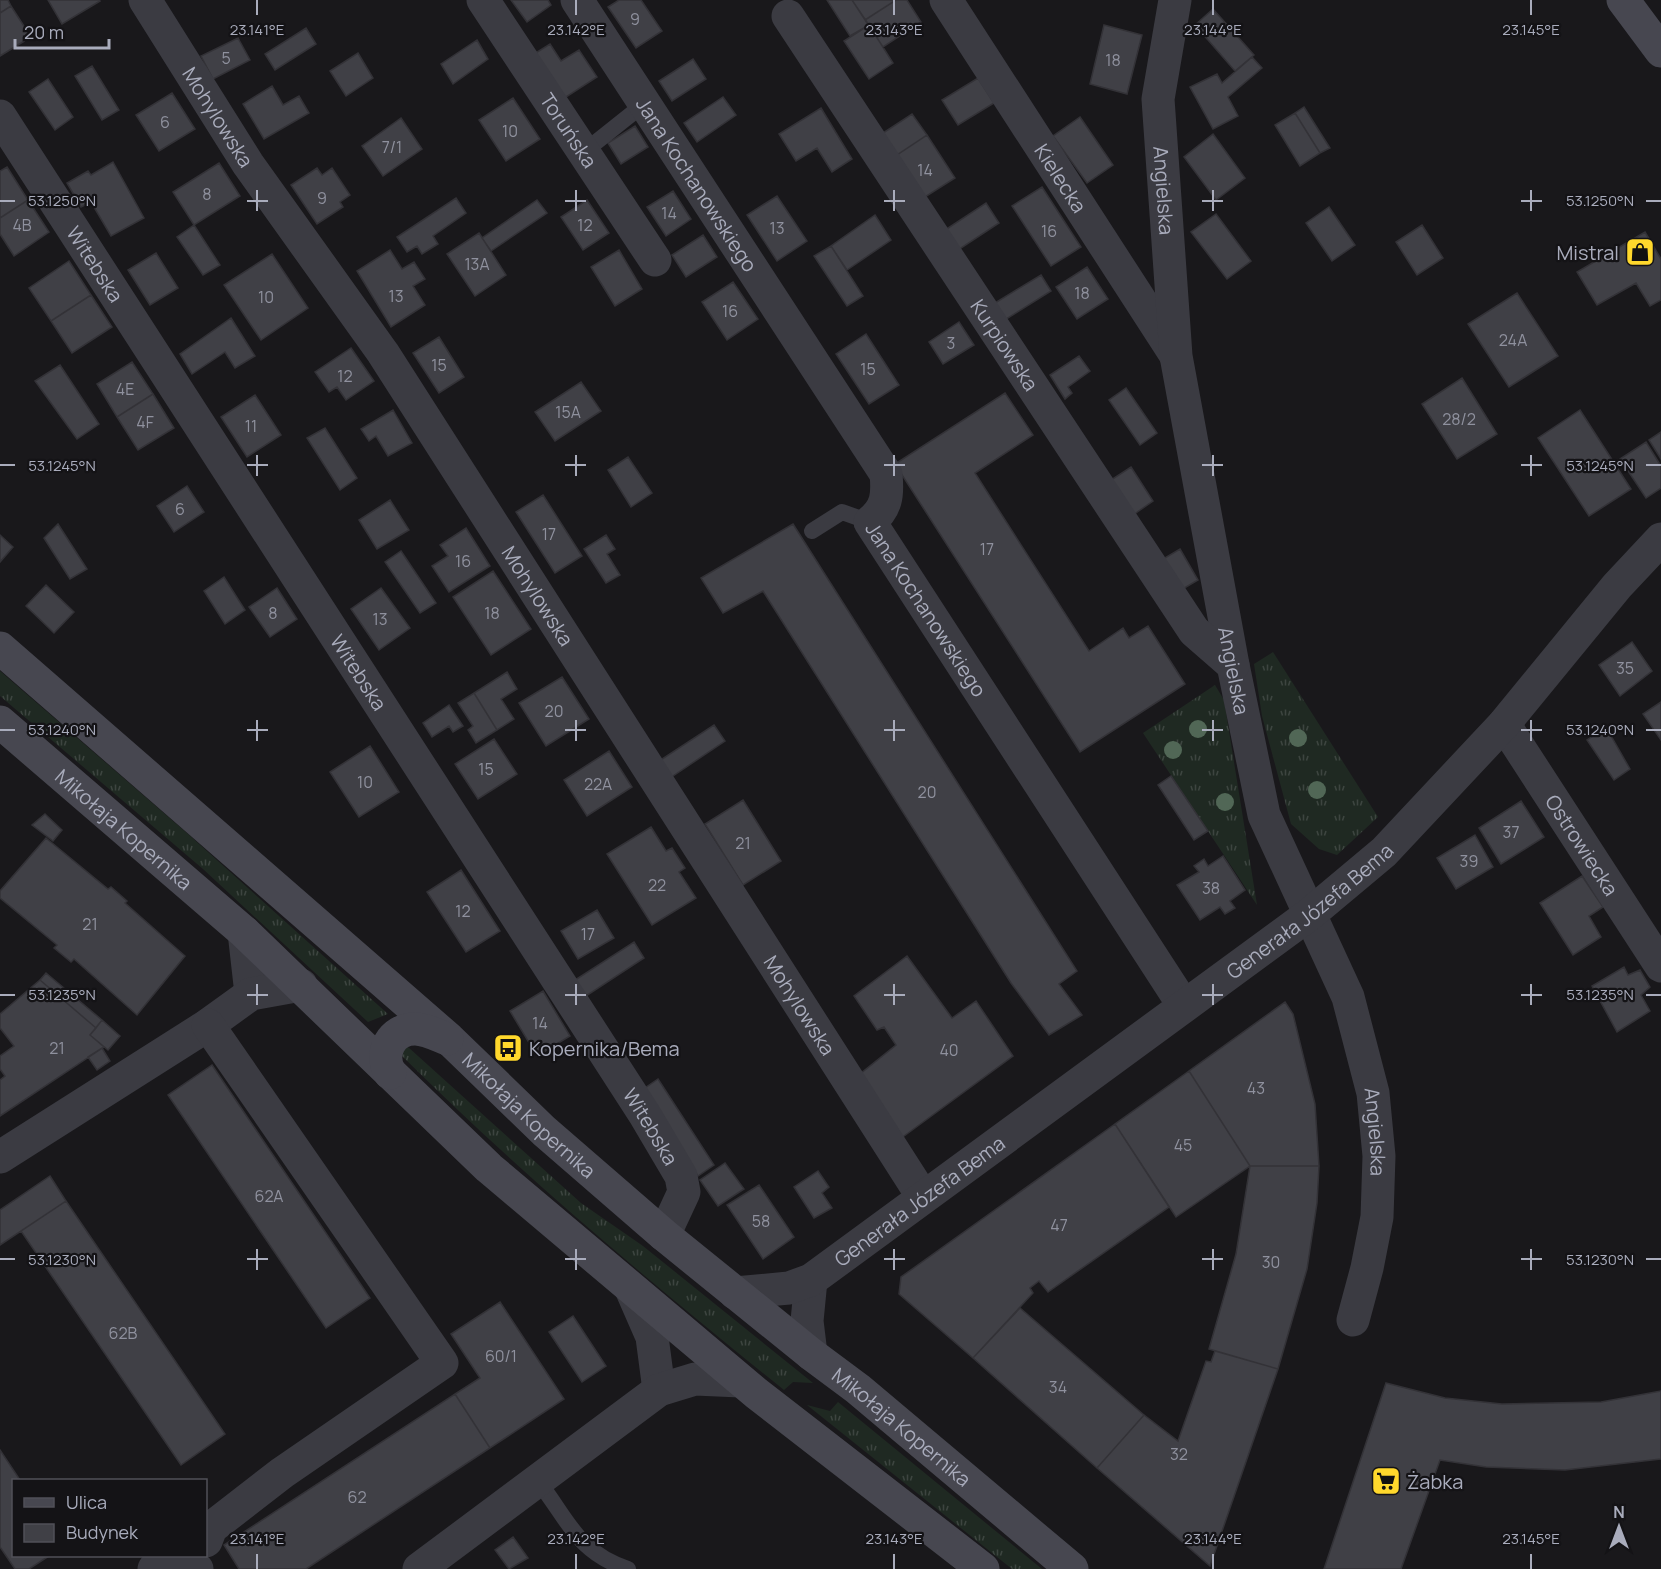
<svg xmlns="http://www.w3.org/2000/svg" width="1661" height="1569" font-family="Manrope,sans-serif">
<defs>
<pattern id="grass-tufts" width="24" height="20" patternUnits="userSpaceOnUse" patternTransform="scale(1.5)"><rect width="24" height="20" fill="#1f2922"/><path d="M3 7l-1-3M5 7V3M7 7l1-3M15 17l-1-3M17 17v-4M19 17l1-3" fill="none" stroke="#3d4540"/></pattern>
</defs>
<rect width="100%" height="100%" fill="#19181b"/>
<path fill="url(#grass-tufts)" d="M1273,652L1378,817L1337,855L1319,849L1291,824L1262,716L1254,664Z
M0,671L188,834L388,1014L368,1022L203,869L0,696Z
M1215,685L1224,700L1257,905L1143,733Z
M408,1047L581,1203L643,1246L813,1383L793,1382L784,1390C652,1284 522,1175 401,1055V1048Z
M838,1402L1042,1569H1012L807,1405L830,1411Z"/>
<path fill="#404046" stroke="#333237" stroke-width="1.5" d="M0,0H8L11,6L0,13Z
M48,0H99L100,1L62,24Z
M511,0H548L551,5L527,22Z
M619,0H641L662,31L636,48L608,7Z
M827,0H852L869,25L850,36Z
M852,0H896L865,20Z
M896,0H907L921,22L883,47L865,20Z
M11,6L31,37L0,56V13Z
M1213,9L1254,55L1235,71L1195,25Z
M869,25L893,63L869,79L844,41Z
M1104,25L1142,35L1127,94L1090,84Z
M306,28L316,44L275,70L265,54Z
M238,38L250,60L213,79L201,56Z
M477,40L488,59L453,84L441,64Z
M550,44L561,61L579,50L597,77L563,99L534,54Z
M358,53L373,78L346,96L330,71Z
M1252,57L1262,68L1228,97L1238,116L1213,129L1190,87L1217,74L1222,83Z
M693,59L706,79L672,101L659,81Z
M92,66L119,110L102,120L75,76Z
M978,78L994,103L958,125L942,100Z
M48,79L73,117L55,130L29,92Z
M272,86L283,105L299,96L309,113L264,139L243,104Z
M172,93L195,129L159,151L136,115Z
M723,97L736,115L697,142L684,123Z
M513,98L540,139L506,161L479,120Z
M1304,107L1330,148L1320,153L1295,113Z
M821,108L852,159L832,172L817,148L796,161L779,134Z
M1295,113L1320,153L1300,166L1275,125Z
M912,114L927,135L897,155L883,133Z
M1080,117L1113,165L1087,183L1053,136Z
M401,118L422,149L383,176L362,146Z
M635,126L648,147L621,164L608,143Z
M1213,134L1245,178L1216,200L1184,157Z
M927,135L955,178L925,197L897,155Z
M113,162L144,218L111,236L91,202L81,207L67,183L88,171L91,175Z
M219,163L240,196L194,225L173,192Z
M7,167L28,200L0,218V171Z
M317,168L322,175L332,168L350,195L340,202L343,207L317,224L291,185Z
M1042,187L1081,247L1051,266L1012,206Z
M673,191L691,219L666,236L647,207Z
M777,196L807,241L777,261L747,215Z
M456,198L466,213L433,236L438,244L422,254L417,246L407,252L397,237Z
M28,200L49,232L14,256L0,234V218Z
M537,200L547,213L491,251L482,238Z
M587,200L609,233L583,250L561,217Z
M986,203L999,223L955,252L942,232Z
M1329,207L1355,245L1332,261L1306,223Z
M1216,214L1251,261L1227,279L1191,232Z
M875,215L891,240L847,270L831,246Z
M194,225L220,265L203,275L177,237Z
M1422,225L1443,258L1417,275L1396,242Z
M1645,232L1661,259V300L1650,306L1636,283L1597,305L1577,272Z
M479,233L506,275L475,296L447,254Z
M703,235L717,257L686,277L672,255Z
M831,246L863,296L847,306L814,256Z
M390,250L402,269L414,262L425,279L413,286L425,305L391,327L357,271Z
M619,250L642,289L615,306L591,267Z
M156,253L178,288L150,305L128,270Z
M272,254L308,308L261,340L224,285Z
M69,261L91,295L51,321L29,288Z
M1087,267L1108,299L1077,319L1056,287Z
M1041,275L1051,291L1000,323L990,306Z
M733,282L758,319L727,340L702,302Z
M1517,293L1558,356L1509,387L1468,324Z
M91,295L112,327L72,353L51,321Z
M231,318L255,356L235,368L225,352L192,374L180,354Z
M959,322L974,345L943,364L929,342Z
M866,334L899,385L869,404L836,354Z
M439,337L464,377L439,393L413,353Z
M351,348L374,381L346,400L337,387L329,392L315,372Z
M1079,356L1090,371L1068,387L1072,393L1065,399L1050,375Z
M132,362L153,394L117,417L97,384Z
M60,365L99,424L77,439L35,381Z
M1462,378L1497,434L1457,459L1422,404Z
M581,382L601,411L555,441L535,412Z
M1126,388L1157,433L1140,445L1109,400Z
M1005,393L1033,435L975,473L1089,651L1123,628L1129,638L1148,626L1185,684L1080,752L895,464Z
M153,394L174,428L138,450L117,417Z
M255,395L281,435L247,457L221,417Z
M393,410L412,443L388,456L376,436L369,441L361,429Z
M1580,410L1631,489L1589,516L1538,438Z
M325,428L357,478L340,490L307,438Z
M1661,432V459L1649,440Z
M1646,442L1661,466V488L1646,498L1620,459Z
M628,457L652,493L631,507L608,470Z
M1131,467L1153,501L1133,515L1111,480Z
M187,486L204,512L174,532L157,506Z
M543,495L582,556L555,573L516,512Z
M390,500L409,530L377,549L359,520Z
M58,524L87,569L70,579L44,538Z
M793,524L1077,971L1059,984L1082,1015L1049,1035L1011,983L763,591L723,613L701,578Z
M466,528L490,566L449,592L432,566L448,556L440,545Z
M0,535L13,547L0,562Z
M606,535L615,549L607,554L620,575L606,583L584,549Z
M1180,549L1198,580L1176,593L1158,562Z
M401,551L436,603L420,613L385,562Z
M493,571L531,629L491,655L453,597Z
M224,577L245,610L225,624L204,591Z
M46,585L74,612L54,633L26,606Z
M277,588L297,619L270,637L249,607Z
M381,588L410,628L379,650L351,609Z
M1632,642L1652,671L1620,696L1599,665Z
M507,672L517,689L501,699L514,719L497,730L474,693Z
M562,677L589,719L546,746L519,703Z
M474,693L497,730L476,743L468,730L473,726L458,703Z
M1661,702V740L1643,714Z
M449,705L463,726L453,732L449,726L432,737L423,723Z
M714,725L725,741L667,780L656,763Z
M1606,727L1630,769L1614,780L1587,740Z
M494,739L517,774L478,799L455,764Z
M370,746L399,792L359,817L330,772Z
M609,751L632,787L587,816L564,780Z
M1171,776L1208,831L1194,840L1158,785Z
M743,800L781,861L743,885L705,824Z
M1521,801L1544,837L1501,864L1479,828Z
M45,814L62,830L53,841L32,825Z
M651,827L666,851L672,848L685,868L679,872L696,898L652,925L607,854Z
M1475,835L1493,867L1456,889L1437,858Z
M46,838L108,889L111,887L127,901L125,903L185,956L137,1015L74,959L71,962L54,948L57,945L0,898V891Z
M1223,856L1245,890L1230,901L1235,908L1225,914L1220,907L1200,920L1177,885L1199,872L1194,866L1204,859L1208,866Z
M461,870L500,931L466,952L427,892Z
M1582,876L1603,907L1589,916L1601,937L1573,955L1540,903Z
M597,910L614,938L578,959L561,931Z
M634,942L644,958L583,998L572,982Z
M907,956L952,1018L976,1001L1013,1056L900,1139L860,1074L896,1045L884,1027L877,1030L854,996Z
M1624,967L1628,975L1640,970L1650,987L1641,995L1650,1011L1617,1032L1592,986Z
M46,973L102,1020L96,1028L40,980Z
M40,980L96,1028L90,1035L104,1047L0,1116V1080L5,1076L0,1069V1056L14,1046L0,1028V1014Z
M543,991L570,1036L537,1056L510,1011Z
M1285,1002L1293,1014L1315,1104L1319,1166H1250L1189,1071Z
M102,1020L120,1036L108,1050L90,1035Z
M102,1048L110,1061L97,1070L88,1057Z
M212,1065L370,1298L326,1328L168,1095Z
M1189,1071L1250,1166L1176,1217L1115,1124Z
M658,1079L714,1165L698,1176L642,1090Z
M1115,1124L1169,1207L1048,1292L1039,1281L1030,1288L1033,1293L973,1358L899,1294L901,1277Z
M725,1163L744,1189L718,1206L700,1180Z
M1250,1166H1319L1317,1203L1307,1269L1278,1369L1209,1349L1236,1254Z
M818,1171L829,1187L822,1193L832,1208L814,1218L794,1187Z
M50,1176L66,1201L0,1245V1210Z
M759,1185L794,1237L763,1259L727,1205Z
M66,1201L225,1434L181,1465L21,1231Z
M500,1302L564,1399L490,1448L455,1394L480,1378L451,1334Z
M1020,1308L1144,1415L1097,1468L973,1358Z
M573,1316L606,1366L582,1382L549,1332Z
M1215,1351L1278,1369L1210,1566L1097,1468L1144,1415L1178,1441L1206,1361L1211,1362Z
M1386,1383L1445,1398L1502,1404L1601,1402L1661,1391V1459L1565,1470L1486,1467L1440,1460L1401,1569H1324Z
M455,1394L490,1448L306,1569H239L224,1545Z
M0,1450L20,1480H14V1556H49L29,1569H15L0,1547Z
M513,1537L528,1558L509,1569L495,1550Z"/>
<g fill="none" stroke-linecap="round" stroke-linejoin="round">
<path stroke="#3b3b42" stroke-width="16" d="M585,151L644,104
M812,531L842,512L870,522
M538,1481C569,1521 577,1552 628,1569"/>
<g stroke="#3b3b42" stroke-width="33">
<path id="s1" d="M145,0L248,164L383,353L923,1197"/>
<path id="s2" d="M483,0L655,260"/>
<path id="s3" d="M577,0L886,474C888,495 887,508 870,522L1184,1006"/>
<path id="s4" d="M946,0L1175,354"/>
<path id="s5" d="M1175,0L1158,99L1176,356L1233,665L1264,815L1348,997L1373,1093L1379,1156L1377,1217L1367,1268L1353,1320"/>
<path id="s6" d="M788,16L1194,631L1233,665"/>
<path id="s7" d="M0,116L645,1115L681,1176L684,1192L664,1235"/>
<path id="s8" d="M1504,724L1661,966"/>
<path d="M244,932L251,994"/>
<path d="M0,1157L208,1025L251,994L301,985"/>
<path d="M811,1280L807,1321L811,1354"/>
<path d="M631,1289L652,1337L659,1390"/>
<path id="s9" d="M735,1293L789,1288L811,1280L1310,914L1384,852L1504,724L1617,586L1661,539"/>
<path d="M206,1541L211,1528L282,1473L442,1363L208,1025"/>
<path d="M154,1569L168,1559L197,1569"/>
<path d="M419,1569L659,1390L695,1379L741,1381"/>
</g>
<g stroke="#474750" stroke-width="33">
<path d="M1623,0L1661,51"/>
<path id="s10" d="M0,648L449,1039L544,1131L664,1235L811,1354L858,1389L1072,1569"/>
<path id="s11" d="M0,722L244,932L489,1168L756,1393L983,1569"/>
<path d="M390,1073C379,1053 391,1029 415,1029C425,1029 437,1035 447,1039"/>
</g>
</g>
<g fill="#516756">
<circle cx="1198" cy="729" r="9"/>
<circle cx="1298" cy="738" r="9"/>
<circle cx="1173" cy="750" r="9"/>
<circle cx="1317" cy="790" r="9"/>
<circle cx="1225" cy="802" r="9"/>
</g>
<path fill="none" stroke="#a9acbc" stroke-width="2" d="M257,0V15M576,0V15M894,0V15M1213,0V15M1531,0V15M257,190V211M576,190V211M894,190V211M1213,190V211M1531,190V211M0,201H15M247,201H268M565,201H586M884,201H905M1202,201H1223M1521,201H1542M1646,201H1661M257,455V476M576,455V476M894,455V476M1213,455V476M1531,455V476M0,465H15M247,465H268M565,465H586M884,465H905M1202,465H1223M1521,465H1542M1646,465H1661M257,720V741M576,720V741M894,720V741M1213,720V741M1531,720V741M0,730H15M247,730H268M565,730H586M884,730H905M1202,730H1223M1521,730H1542M1646,730H1661M257,984V1005M576,984V1005M894,984V1005M1213,984V1005M1531,984V1005M0,995H15M247,995H268M565,995H586M884,995H905M1202,995H1223M1521,995H1542M1646,995H1661M257,1249V1270M576,1249V1270M894,1249V1270M1213,1249V1270M1531,1249V1270M0,1259H15M247,1259H268M565,1259H586M884,1259H905M1202,1259H1223M1521,1259H1542M1646,1259H1661M257,1554V1569M576,1554V1569M894,1554V1569M1213,1554V1569M1531,1554V1569"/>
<defs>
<g id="shop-square" transform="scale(1.5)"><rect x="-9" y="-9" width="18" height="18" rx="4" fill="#ffd82c" stroke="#141316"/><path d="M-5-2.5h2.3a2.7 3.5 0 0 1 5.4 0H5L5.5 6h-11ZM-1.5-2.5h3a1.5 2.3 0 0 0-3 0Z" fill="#111"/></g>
<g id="bus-square" transform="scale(1.5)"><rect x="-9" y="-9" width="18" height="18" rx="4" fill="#ffd82c" stroke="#141316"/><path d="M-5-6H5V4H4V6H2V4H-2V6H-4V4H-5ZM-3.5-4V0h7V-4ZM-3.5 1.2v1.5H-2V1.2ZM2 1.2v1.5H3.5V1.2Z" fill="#111"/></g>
<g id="supermarket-square" transform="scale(1.5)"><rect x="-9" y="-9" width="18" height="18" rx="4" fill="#ffd82c" stroke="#141316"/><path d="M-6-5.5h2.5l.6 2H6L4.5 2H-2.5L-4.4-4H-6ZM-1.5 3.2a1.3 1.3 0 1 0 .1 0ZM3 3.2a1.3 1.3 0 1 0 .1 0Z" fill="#111"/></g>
</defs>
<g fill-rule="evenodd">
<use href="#shop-square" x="1640" y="252"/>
<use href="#bus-square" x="508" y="1048"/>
<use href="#supermarket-square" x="1386" y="1481"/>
</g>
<g text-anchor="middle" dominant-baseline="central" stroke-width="4.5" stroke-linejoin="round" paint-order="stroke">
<g font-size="16" fill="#8f919e">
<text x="635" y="19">9</text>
<text x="226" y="58">5</text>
<text x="1113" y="60">18</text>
<text x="165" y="122">6</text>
<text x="510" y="131">10</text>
<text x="392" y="147">7/1</text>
<text x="925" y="170">14</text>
<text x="207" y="194">8</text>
<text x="322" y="198">9</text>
<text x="669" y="213">14</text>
<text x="22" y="225">4B</text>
<text x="585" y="225">12</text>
<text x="777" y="228">13</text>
<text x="1049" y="231">16</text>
<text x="477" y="264">13A</text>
<text x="1082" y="293">18</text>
<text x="396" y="296">13</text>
<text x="266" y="297">10</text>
<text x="730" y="311">16</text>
<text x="1513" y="340">24A</text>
<text x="951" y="343">3</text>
<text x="439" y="365">15</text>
<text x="868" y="369">15</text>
<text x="345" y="376">12</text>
<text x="125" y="389">4E</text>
<text x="568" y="412">15A</text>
<text x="1459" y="419">28/2</text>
<text x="145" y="422">4F</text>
<text x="251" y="426">11</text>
<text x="180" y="509">6</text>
<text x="549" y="534">17</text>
<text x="987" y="549">17</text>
<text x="463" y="561">16</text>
<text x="273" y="613">8</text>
<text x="492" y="613">18</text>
<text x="380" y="619">13</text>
<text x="1625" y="668">35</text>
<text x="554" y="711">20</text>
<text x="486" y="769">15</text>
<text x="365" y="782">10</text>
<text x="598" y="784">22A</text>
<text x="927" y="792">20</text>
<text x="1511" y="832">37</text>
<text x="743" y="843">21</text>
<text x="1469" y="861">39</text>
<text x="657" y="885">22</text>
<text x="1211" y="888">38</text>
<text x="463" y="911">12</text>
<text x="90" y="924">21</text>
<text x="588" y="934">17</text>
<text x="540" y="1023">14</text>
<text x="57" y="1048">21</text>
<text x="949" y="1050">40</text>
<text x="1256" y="1088">43</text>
<text x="1183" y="1145">45</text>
<text x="269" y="1196">62A</text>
<text x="761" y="1221">58</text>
<text x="1059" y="1225">47</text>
<text x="1271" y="1262">30</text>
<text x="123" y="1333">62B</text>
<text x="501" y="1356">60/1</text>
<text x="1058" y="1387">34</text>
<text x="1179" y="1454">32</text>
<text x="357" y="1497">62</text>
</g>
<g font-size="20" fill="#a9acbc" stroke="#141316">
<text stroke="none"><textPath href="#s1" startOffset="138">Mohylowska</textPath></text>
<text stroke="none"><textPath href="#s2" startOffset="156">Toruńska</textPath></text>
<text stroke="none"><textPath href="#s4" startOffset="212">Kielecka</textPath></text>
<text stroke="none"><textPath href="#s3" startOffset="220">Jana Kochanowskiego</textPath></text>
<text stroke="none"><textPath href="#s5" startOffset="192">Angielska</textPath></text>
<text stroke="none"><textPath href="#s7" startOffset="176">Witebska</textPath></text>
<text stroke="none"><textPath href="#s6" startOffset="394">Kurpiowska</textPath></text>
<text stroke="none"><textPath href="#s1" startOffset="714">Mohylowska</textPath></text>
<text stroke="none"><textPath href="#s3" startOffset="723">Jana Kochanowskiego</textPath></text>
<text stroke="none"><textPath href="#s5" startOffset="678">Angielska</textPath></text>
<text stroke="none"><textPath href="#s7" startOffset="662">Witebska</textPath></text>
<text stroke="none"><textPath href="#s11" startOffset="164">Mikołaja Kopernika</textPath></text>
<text stroke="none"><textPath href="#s8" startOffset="144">Ostrowiecka</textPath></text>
<text stroke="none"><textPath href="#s9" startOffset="698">Generała Józefa Bema</textPath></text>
<text stroke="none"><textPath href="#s1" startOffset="1200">Mohylowska</textPath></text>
<text stroke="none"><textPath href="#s10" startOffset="706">Mikołaja Kopernika</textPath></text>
<text stroke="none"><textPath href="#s7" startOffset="1202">Witebska</textPath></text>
<text stroke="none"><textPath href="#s5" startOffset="1164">Angielska</textPath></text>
<text stroke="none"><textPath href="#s9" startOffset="212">Generała Józefa Bema</textPath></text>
<text stroke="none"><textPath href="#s10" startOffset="1192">Mikołaja Kopernika</textPath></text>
</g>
<g font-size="20" fill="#a9acbc" stroke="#141316" text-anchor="start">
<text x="1619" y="252" text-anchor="end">Mistral</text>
<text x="529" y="1048">Kopernika/Bema</text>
<text x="1407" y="1481">Żabka</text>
</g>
</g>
<g font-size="15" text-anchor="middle" fill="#a9acbc" stroke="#141316" stroke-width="4.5" stroke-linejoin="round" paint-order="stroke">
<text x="257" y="35">23.141°E</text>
<text x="576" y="35">23.142°E</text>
<text x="894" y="35">23.143°E</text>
<text x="1213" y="35">23.144°E</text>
<text x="1531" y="35">23.145°E</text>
<text x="62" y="206">53.1250°N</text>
<text x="1600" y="206">53.1250°N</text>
<text x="62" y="471">53.1245°N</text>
<text x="1600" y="471">53.1245°N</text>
<text x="62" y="735">53.1240°N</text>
<text x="1600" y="735">53.1240°N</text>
<text x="62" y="1000">53.1235°N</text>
<text x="1600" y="1000">53.1235°N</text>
<text x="62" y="1265">53.1230°N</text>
<text x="1600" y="1265">53.1230°N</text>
<text x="257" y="1544">23.141°E</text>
<text x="576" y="1544">23.142°E</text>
<text x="894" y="1544">23.143°E</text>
<text x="1213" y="1544">23.144°E</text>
<text x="1531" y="1544">23.145°E</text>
</g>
<rect x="12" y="1479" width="195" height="78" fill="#141316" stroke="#505058" stroke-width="1.5"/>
<rect x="24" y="1498" width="30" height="9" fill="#474750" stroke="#505058" stroke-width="1.5"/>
<text x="66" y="1509" font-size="18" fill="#a9acbc">Ulica</text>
<rect x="24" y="1524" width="30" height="18" fill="#404046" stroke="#505058" stroke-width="1.5"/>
<text x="66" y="1539" font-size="18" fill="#a9acbc">Budynek</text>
<g transform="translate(1619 1527)" stroke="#141316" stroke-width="4.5" paint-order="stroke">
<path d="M0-4.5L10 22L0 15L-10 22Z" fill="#a9acbc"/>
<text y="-9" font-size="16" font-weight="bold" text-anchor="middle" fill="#a9acbc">N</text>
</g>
<path d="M15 39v9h94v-9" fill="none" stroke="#a9acbc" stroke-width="3"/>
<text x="24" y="39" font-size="18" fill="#a9acbc" stroke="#141316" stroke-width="4.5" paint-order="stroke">20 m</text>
</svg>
